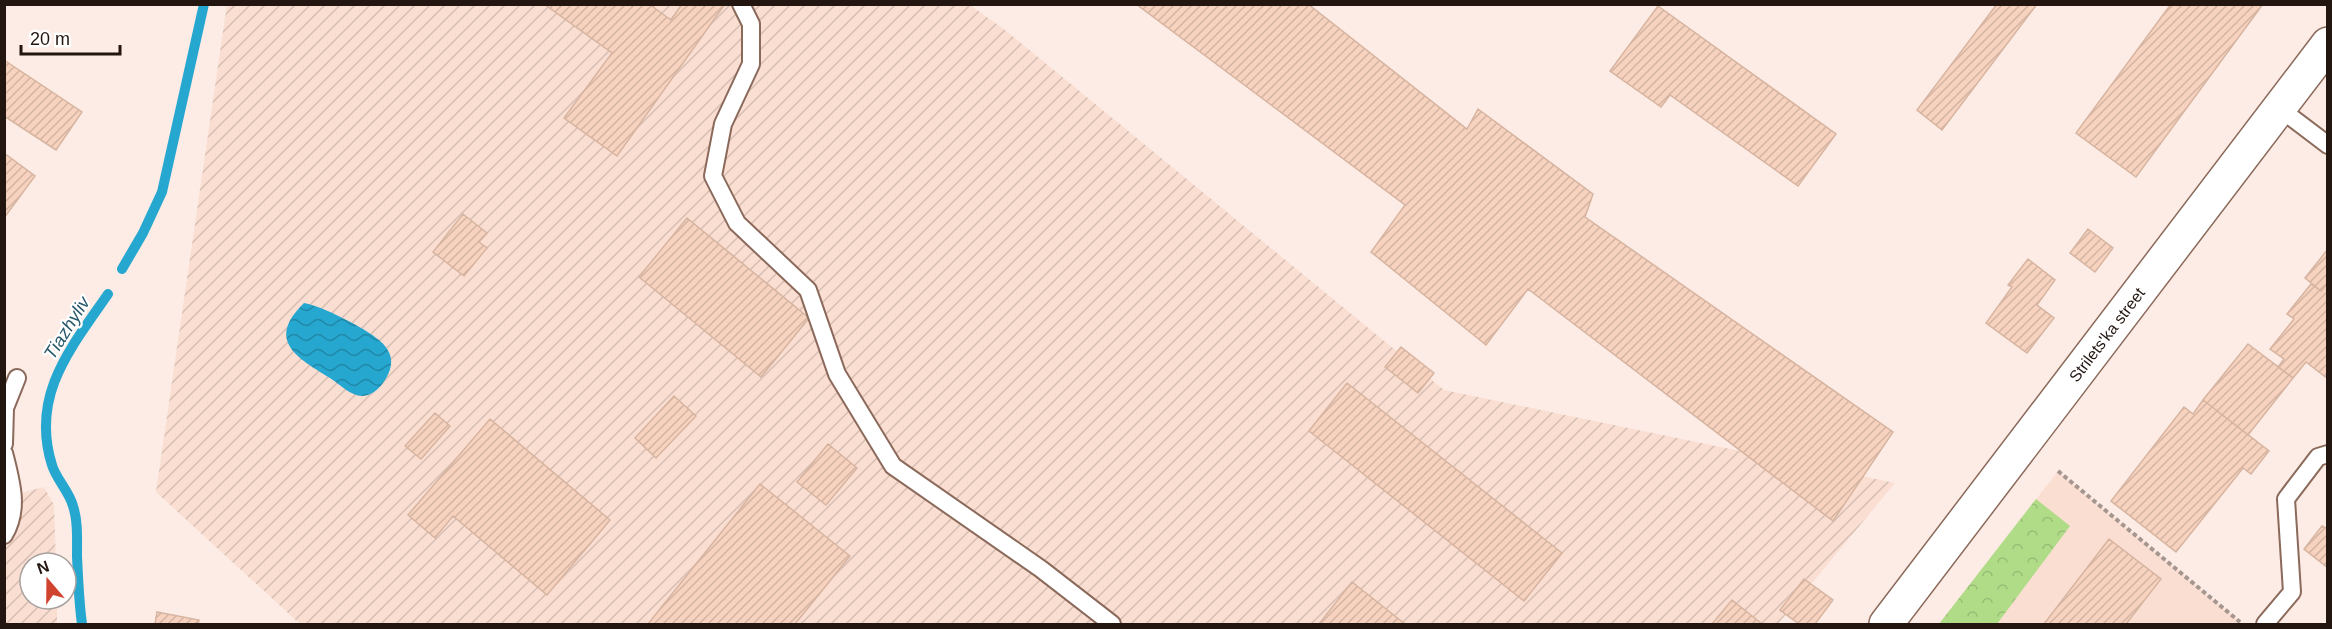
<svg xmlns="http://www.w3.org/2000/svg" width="2332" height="629" font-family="Arial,sans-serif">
<defs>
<pattern id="industrial-furrows" width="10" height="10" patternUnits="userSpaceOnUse" patternTransform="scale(1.5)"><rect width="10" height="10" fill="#faded2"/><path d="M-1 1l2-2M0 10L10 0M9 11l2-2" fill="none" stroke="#d6beb3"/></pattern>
<pattern id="forest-crowns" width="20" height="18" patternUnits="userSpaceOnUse" patternTransform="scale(1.5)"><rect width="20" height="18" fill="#b0dc88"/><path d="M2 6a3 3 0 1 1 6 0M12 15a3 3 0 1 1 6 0" fill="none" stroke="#97bc74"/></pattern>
<pattern id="water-waves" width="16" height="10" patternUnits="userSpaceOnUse" patternTransform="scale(1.5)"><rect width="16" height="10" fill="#26a7d0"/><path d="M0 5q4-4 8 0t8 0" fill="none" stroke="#2087a7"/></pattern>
<pattern id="building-hatch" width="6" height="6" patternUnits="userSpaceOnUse" patternTransform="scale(1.5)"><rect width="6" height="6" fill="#f7d3bf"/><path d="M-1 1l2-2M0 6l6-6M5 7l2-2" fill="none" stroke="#d3b4a3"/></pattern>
</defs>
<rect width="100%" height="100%" fill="#fcece5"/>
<path fill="#faded2" d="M2058,471L2243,624H1939Z"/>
<path fill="url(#industrial-furrows)" d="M227,4L970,5L1005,30L1444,390L1895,483L1778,624H300L156,492Z
M44,487L54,505L56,563H30V599H57V624H5V535L14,495Z"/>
<path fill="url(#forest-crowns)" d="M2036,499L2070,526L1997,624H1939Z"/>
<path fill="url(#water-waves)" d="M304,303C322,306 365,328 379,340C384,344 390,351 391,359C393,373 378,396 362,396C351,396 339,384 330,378C298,358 265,341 304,303Z"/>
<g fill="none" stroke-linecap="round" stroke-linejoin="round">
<path stroke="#26a7d0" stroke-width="10" d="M122,269L143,233L162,192L204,4
M82,624C79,602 78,579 77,556C77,539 78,521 73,506C69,491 56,479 52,465C30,395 71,348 108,294"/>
</g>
<path fill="url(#building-hatch)" stroke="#d7b4a0" stroke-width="1.5" d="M544,4H649L671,20L682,4H725L617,156L564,118L612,53Z
M1136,4H1308L1467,129L1478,109L1593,194L1585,217L1893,432L1833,521L1528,289L1486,345L1371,252L1405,205Z
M1997,4H2037L1942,130L1917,110Z
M2171,4H2263L2136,177L2076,133Z
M1658,6L1836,134L1798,186L1670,95L1661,107L1610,71Z
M4,60L82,112L56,150L4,116Z
M4,153L35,176L4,218Z
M463,214L487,233L479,242L487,248L464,276L433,252Z
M687,218L809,318L761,377L639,277Z
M2088,229L2113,248L2095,272L2070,253Z
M2328,249V283L2321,291L2305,278Z
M2028,259L2055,280L2037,305L2054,318L2027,353L1986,323L2012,287L2008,285Z
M2328,283V379L2306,362L2293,378L2278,367L2284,359L2270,349L2294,319L2287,314L2311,284L2321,291Z
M2248,344L2293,378L2248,435L2203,400Z
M1401,347L1434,373L1418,393L1385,367Z
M1347,383L1562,553L1524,601L1309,431Z
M674,396L696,416L656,458L635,438Z
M2203,400L2269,451L2251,474L2243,468L2176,552L2111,501L2184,407L2193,414Z
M435,413L450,426L421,459L405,446Z
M490,419L610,520L547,595L453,516L435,538L408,515Z
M828,444L857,468L826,505L797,482Z
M760,484L850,556L795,624H648Z
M2322,526L2328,529V568L2304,549Z
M2109,539L2161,579L2126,624H2044Z
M1804,579L1833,600L1815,624H1799L1780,610Z
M1352,582L1405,624H1319Z
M1732,600L1762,624H1712Z
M157,612L199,620L198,624H155Z"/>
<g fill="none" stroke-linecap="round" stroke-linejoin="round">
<g stroke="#8b6a5b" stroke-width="20">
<path id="lane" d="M741,4L751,24V64L723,124L713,176L737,223L808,290L837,374L893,466L1041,569L1112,624
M2279,108L2328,145
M4,444L5,408L17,378
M4,453C11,481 20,509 4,535
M2265,624L2292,592L2286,499L2318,457L2328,454"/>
</g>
<g stroke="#8b6a5b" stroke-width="36">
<g id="secondary">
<path id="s1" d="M1886,624L2328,44"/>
</g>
</g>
<path stroke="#a59690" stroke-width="4" stroke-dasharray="4.5 3" stroke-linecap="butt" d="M2058,471L2240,622"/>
<use href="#lane" stroke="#fff" stroke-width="16"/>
<use href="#secondary" stroke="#fff" stroke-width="33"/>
</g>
<g text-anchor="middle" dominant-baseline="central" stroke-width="4.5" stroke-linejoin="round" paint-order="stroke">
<g font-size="16" fill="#231610" stroke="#fff">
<text stroke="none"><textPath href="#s1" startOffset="364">Strilets'ka street</textPath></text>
</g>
<g font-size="18" font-style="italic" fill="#27586a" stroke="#fff">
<text transform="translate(67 328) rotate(-58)">Tiazhyliv</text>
</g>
</g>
<rect width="2332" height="629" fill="none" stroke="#231610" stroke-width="12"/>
<g transform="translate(48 581) rotate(340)"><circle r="28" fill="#ffffff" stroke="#a7a29f" stroke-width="1.5"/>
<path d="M0-4.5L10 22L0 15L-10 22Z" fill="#d0442f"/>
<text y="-9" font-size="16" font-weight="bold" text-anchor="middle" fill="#231610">N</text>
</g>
<path d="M21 45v9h99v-9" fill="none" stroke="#231610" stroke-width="3"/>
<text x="30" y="45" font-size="18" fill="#231610" stroke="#ffffff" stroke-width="4.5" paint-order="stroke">20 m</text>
</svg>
